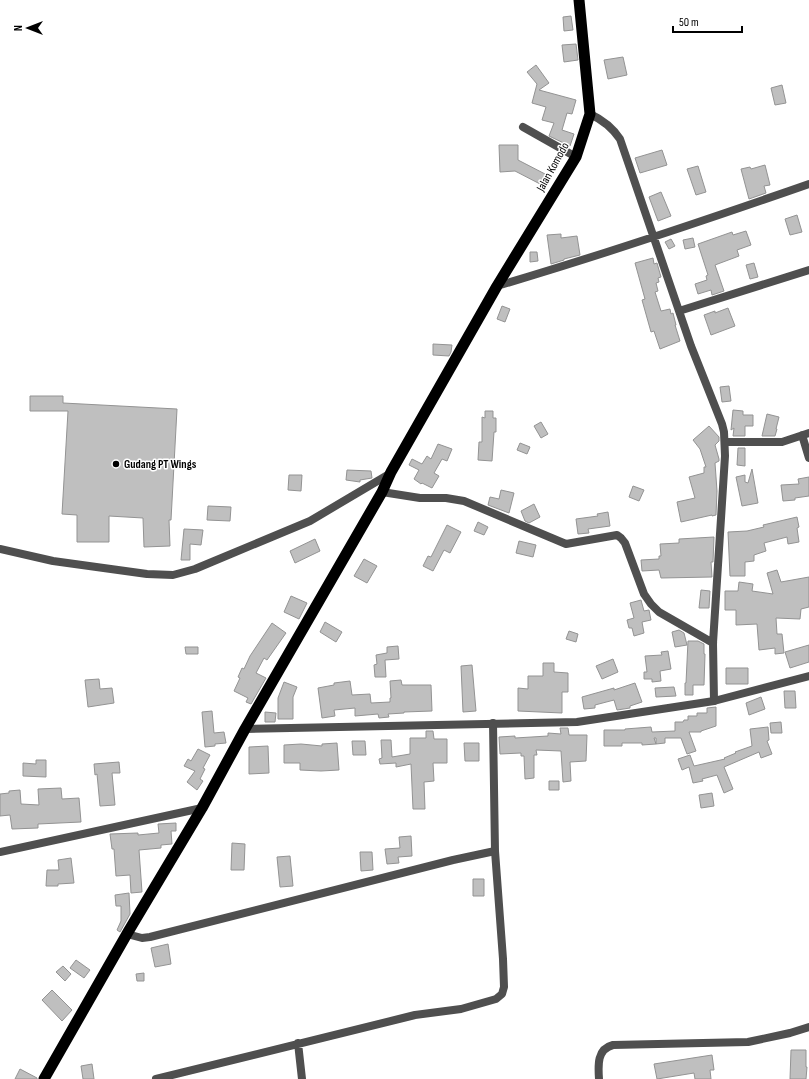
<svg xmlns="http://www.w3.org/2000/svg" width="809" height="1079" font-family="'Sofia Sans Condensed',sans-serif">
<rect width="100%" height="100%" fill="#fff"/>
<path fill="#bfbfbf" stroke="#939393" d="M571,16L573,30L564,31L563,17Z
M576,44L578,60L564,62L562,45Z
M623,57L627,75L608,79L604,60Z
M536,65L549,83L539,90L576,100L572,114L567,113L562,130L574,134L570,146L549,136L554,123L542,120L546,107L532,103L537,84L527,72Z
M782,85L786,103L775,105L771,88Z
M499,145H518V160L547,175L542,185L515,171L500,172Z
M662,150L667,165L640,173L635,158Z
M765,165L770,185L764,186L766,193L749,199L741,169L750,167L751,169Z
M698,166L706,192L696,195L687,169Z
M661,192L671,216L658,221L649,197Z
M797,215L802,232L790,235L785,219Z
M746,231L751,245L737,250L739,256L715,265L724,291L712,295L711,290L698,294L695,284L707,280L706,276L708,275L698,244L732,232L733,235Z
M561,234V238L577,236L580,255L564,259V260L551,264L547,235Z
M693,238L695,247L685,249L683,240Z
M671,239L675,246L669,249L665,242Z
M530,252H537L538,261L530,262Z
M653,258L654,264L657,263L661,277L658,278L659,282L656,283L658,291L655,292L661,311L670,309L671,314L673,313L676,325H675L680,341L660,349L654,331L651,332L642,300L645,299L635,263Z
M754,263L758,277L750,279L746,265Z
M502,306L510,309L505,322L497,319Z
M728,308L735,326L711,335L704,315L715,311V313Z
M433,344L452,345L451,352L449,356L433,355Z
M729,386L731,401L722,402L720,387Z
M30,396H63V403L177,409L171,520H169L170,546L144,547L143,518L109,516V542H77V515L62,514L68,411H30Z
M733,410L743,411V415H753V426H745V436H733L734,428L731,430Z
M485,411H493V418H496V432H494L492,461L478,460L479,442H482V417L485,418Z
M767,414L779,417L776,429H777L775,436H762Z
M541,422L548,434L541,438L534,426Z
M709,426L719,437V441L715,445L719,459V461L715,463L717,491L716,515L712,516V515L681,522L677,502L695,498L689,477L704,473V467H706L700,449L693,440Z
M520,443L530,447L527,454L517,450Z
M438,444L452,449L447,461L442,459L434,473L439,476L432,488L422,483L421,484L414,479L419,470L409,465L412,459L422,464L427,456L431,459Z
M738,448H745V466L737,465Z
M752,469L758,503L742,506L736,477L745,475V482L748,483Z
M347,470L371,471L372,478L360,480V482L346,480Z
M289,475H302L301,491L288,490Z
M809,477V496L795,498V500L783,501L781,485L799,484L798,479Z
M633,486L644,490L639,501L629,497Z
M501,490L514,493L509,513L488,505L490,497L499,499Z
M534,504L540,517L529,523L525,521L521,511Z
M208,506L231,507L230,521L207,520Z
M608,512L610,526L588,529L589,533L578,534L576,519L598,516L597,514Z
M797,517L799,527L797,528L799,542L788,544L787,537L764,543L766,551L754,555V561L745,562V576H730L728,532L747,531L764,527L763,525Z
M478,522L488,527L484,535L474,531Z
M447,525L461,532L450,553L444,550L433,571L423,566L428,556L431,557Z
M184,529L203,530L201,545L190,544V560H181Z
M714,537L713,562H711L712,577L661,578L659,570L642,571L641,560L659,559V556H661L660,544L679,543V539Z
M315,539L320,551L295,563L290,551Z
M519,541L536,545L533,557L516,553Z
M364,559L377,566L367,583L354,576Z
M777,570L781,582L809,577V607L801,609L800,619L776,618L777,634H782L784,653L775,654V648L759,650L757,624L736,625V610H725V591H738L739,582L753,584L752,591L773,594L767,573Z
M701,590L710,591L709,608H699Z
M291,596L307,603L299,619L284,612Z
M641,600L644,611L649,610L651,620L642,622L644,633L634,636L632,628H629L627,620L634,618L630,603Z
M325,622L342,632L336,642L320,632Z
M272,623L286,633L267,660L264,658L256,673L266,678L251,704L246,702L248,698L234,691L240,678L238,677L242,668L244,669L250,656Z
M679,630L684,633L687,645L675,647L672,632Z
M569,631L578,634L576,642L566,639Z
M688,641H698L704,644V654H705L704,685H693V695H685V683H686Z
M809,645V662L790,668L785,652Z
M398,646L399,659L385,660L386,677H375L374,665L377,664L376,655L387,653V647Z
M185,647H198V654H186Z
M668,651L671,669L660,671L661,681L652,682V679H644V672H647L645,656L662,655L661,652Z
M613,659L618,672L602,679L596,666Z
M543,663H554V672L568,673V692H562V713L518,711V688L528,689V676H543Z
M472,665L476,711L463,712L461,666Z
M726,668H748V684H726Z
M99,679L100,689L112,688L114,703L88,707L85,680Z
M401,680L402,685H431L432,711L404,712V713L388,714L389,717L379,718L378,714L355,716V708L334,710L335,716L322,718L318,688L334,685V683L350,681L352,695L370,694L371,703L390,702V698H391L390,681Z
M284,682L297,687L293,697V719H278V698Z
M635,683L642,702L630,706V708L617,710L614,700L595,705V708L584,709L582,697L614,688V690Z
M674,687L676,696L656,697L655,688Z
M784,691H795L796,708H785Z
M761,697L765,709L749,715L746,703Z
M716,707V726L701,731V732H689L696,751L687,754L681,738H665V743L656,744V738H654L656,744L642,745V743H622V746H604V730H625V729L651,727L652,732L675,731V722H683L684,720H688V716H697V713H707V708Z
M212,711L214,733L224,732L226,743L215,744V746L205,747L202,712Z
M265,712L276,713L275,722H265Z
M781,722L782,733H771L770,723Z
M768,727L769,740L767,741L772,754L761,758L759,752L724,767L733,789L724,793L717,775L702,779L703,781L693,783L689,767L682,770L678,759L690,755L694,766L725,759L724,758L736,753L735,752L752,746L750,729Z
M560,728H568L569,735H587L586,761L570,762L571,781L563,782L561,751L536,750L537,755H534V778L525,779L524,756H521V753L500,754L499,737L515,736V738L548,736V733L561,734Z
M426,731H433L434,739H447V763H433L434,781L424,782L425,809H413L411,764L396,767V763L380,764L379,759L382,758L381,740H391L392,757L410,754V738H426Z
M352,741H365L366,755H353Z
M337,743L339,770L321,771L300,770V763H284V745L301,744L322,746V744Z
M464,743H479V761H465Z
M268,746L269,773L249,774V747Z
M198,749L210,755L203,768L205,769L200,779L203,781L197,790L187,782L195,771L184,766L188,759L191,761Z
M36,760H46V777L23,776V763L36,764Z
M119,762L120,773H112L115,805L100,806L97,774L95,775L94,764Z
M549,781H559V790H549Z
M61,788L62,799L79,798L81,822L38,824V828L12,829L10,815L0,816V794L9,793V791L20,790L21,804L39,805L38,789Z
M712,793L714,806L701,808L699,795Z
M176,823V831H171L172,844L161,845V848L139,850L142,892L131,893L130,875L116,876L114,849H112L110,834L138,833V835L159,833L158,824Z
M411,836L412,856L398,857L399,863L387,864L385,849L400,848L399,837Z
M232,843L245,844L244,870H231Z
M360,852H372L373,870L361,871Z
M290,856L293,886L280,887L277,857Z
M71,858L74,883L58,884V886H46L47,870H59L58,860Z
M473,879H484V896H473Z
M129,893L130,914L120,932L117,930L121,921V906H116L115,895Z
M168,944L171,964L155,967L151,948Z
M76,960L90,970L84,978L70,968Z
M63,966L71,974L65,981L56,972Z
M144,973V981H137L136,974Z
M52,990L72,1010L62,1021L42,1000Z
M791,1050H806V1067H807L806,1079H790Z
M712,1055L714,1070H710L711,1079H695L694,1073L657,1079L654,1064Z
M92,1064L94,1079H83L81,1066Z
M20,1069L37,1078V1079H15Z"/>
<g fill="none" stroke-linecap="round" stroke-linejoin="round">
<path stroke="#4f4f4f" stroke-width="8" d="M590,114C603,120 612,127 620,139L691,346L722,424L724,432L725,456L713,643L714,701
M523,127L576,157
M497,286C602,255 706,220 809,184
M679,311L809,270
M802,435L809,458
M725,442H782L809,433
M382,492L420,498H446L464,501L566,544L617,535L621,538L625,543L644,594L651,604L659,612L713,643
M0,549L53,561L147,574L173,575L195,569L310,521L391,473
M0,852L202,808
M127,934L142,938L150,937L453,860L495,851L493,723
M298,1043L302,1079
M156,1079L415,1015L461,1009L496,999L502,994L504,987L503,959L495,851
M599,1079C598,1065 597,1049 613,1045L748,1042L790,1033L809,1027"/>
<path stroke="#4f4f4f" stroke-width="8" d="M245,729L577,722L714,701L809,676"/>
<path stroke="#000" stroke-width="11" d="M44,1079L128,932L202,808L245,729L382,492L391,472L497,286L576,157L590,114L579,0"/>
</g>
<circle fill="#000" stroke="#fff" stroke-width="1.5" cx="116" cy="464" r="4"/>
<g text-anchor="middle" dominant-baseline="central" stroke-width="3" stroke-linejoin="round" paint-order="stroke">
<g font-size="12" fill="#000" stroke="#fff">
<text transform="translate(553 167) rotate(-61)">Jalan Komodo</text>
</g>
<g font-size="12" font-weight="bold" fill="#000" stroke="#fff" text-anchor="start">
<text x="124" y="464">Gudang PT Wings</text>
</g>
</g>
<g transform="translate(28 28) rotate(270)" stroke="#ffffff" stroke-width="3" paint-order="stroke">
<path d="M0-3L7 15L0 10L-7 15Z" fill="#000000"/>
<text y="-6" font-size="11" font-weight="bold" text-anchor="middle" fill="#000000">N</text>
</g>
<path d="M673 26v6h69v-6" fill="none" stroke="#000000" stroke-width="2"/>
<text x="679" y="26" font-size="12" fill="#000000" stroke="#ffffff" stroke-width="3" paint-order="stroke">50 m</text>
</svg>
